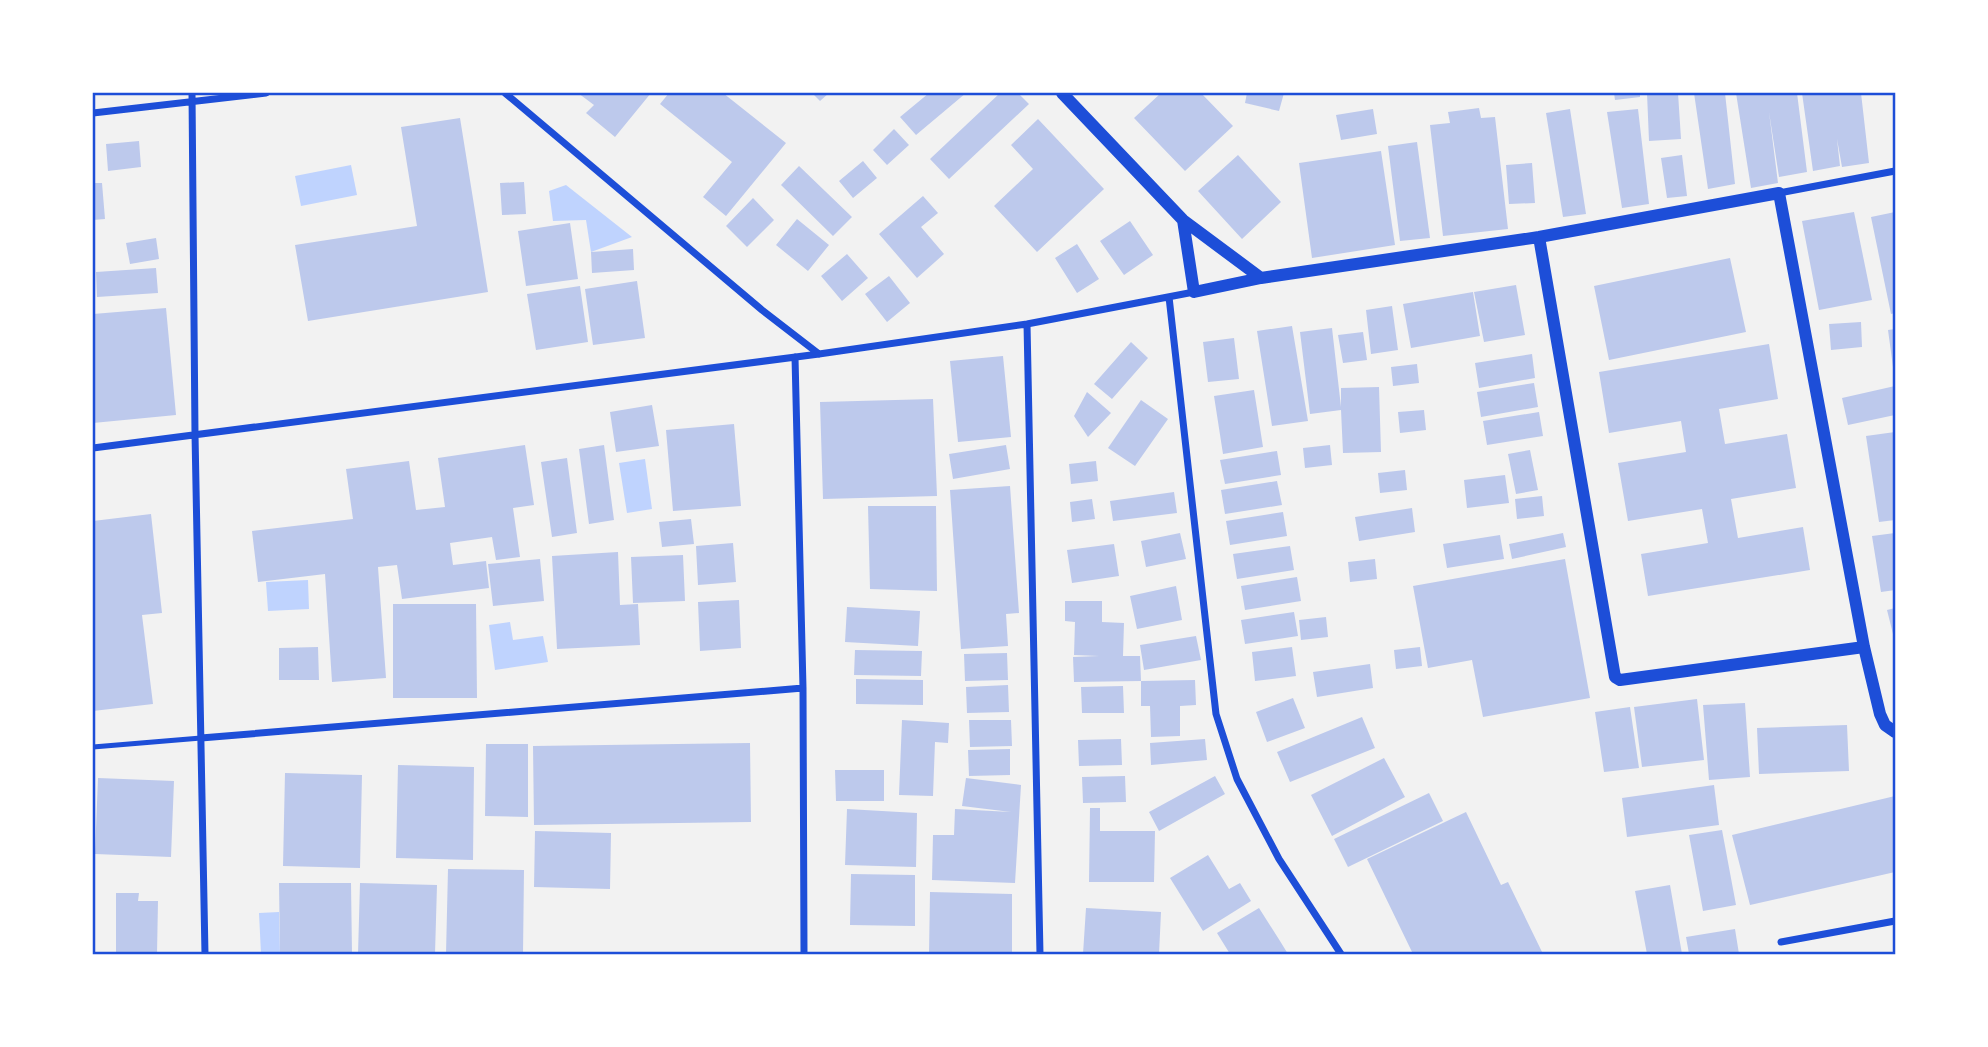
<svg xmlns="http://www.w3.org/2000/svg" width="1988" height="1047" font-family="Poppins,sans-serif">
<rect width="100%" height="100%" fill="#f2f2f2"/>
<path fill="#bfd3fe" d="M351,165L357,195L301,206L295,176Z
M566,185L632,237L591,252L586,220L553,221L549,191Z
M645,459L652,509L627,513L619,463Z
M308,580L309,609L268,611L266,582Z
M510,622L513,640L543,636L548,662L495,670L489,625Z
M279,912L280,954H261L259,913Z"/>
<path fill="#bdc9ec" d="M578,93H651L615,137L586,113L594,105Z
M669,93H723L786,143L726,216L703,197L732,162L660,104Z
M812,93H829L820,101Z
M929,93H966L916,135L900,117Z
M1000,93H1018L1029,104L949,179L930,159Z
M1161,93H1201L1233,126L1185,171L1134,118Z
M1247,93H1284L1279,111L1245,103Z
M1614,93H1640V97L1615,100Z
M1647,93H1678L1681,139L1649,141Z
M1694,93H1725L1735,184L1708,189Z
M1736,93H1797L1807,172L1779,177L1769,112L1778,183L1751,188Z
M1802,93H1861L1869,163L1842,167L1837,139L1840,166L1813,171Z
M1479,108L1481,118L1495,117L1508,229L1443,236L1430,125L1450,123L1448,112Z
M1373,109L1377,134L1341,140L1336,115Z
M1570,109L1586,214L1563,217L1546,113Z
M1638,109L1649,204L1622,208L1607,112Z
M460,118L488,292L308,321L295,245L417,226L401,127Z
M1038,119L1104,189L1037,252L994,206L1033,169L1011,145Z
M894,129L909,145L887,165L873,150Z
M139,141L141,167L108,171L106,144Z
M1417,142L1430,238L1400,241L1388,146Z
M1381,151L1395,245L1312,258L1299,163Z
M1238,155L1281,202L1242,239L1198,191Z
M1682,155L1687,196L1667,198L1661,158Z
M863,161L877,178L853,198L839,181Z
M1532,163L1535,203L1509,204L1506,165Z
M799,166L852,217L833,236L781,185Z
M524,182L526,214L502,215L500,183Z
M93,183H102L105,219L93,220Z
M923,196L938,213L921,227L944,254L917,278L879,234Z
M753,198L774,220L747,247L726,226Z
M1854,212L1872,300L1819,310L1802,221Z
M1895,212V313L1891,314L1871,217Z
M797,219L829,245L808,271L776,245Z
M1130,221L1153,255L1124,275L1100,241Z
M570,223L578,279L526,286L518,231Z
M156,238L159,259L130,264L126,243Z
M1077,244L1099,279L1077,293L1055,258Z
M633,249L634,270L592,273L591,252Z
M847,254L868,278L842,301L821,276Z
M1730,258L1746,332L1609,360L1594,286Z
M156,268L158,293L97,297L96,272Z
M889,276L910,303L887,322L865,294Z
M637,281L645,338L593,345L585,289Z
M1516,285L1525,335L1484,342L1474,292Z
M580,286L588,342L536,350L527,294Z
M1473,292L1480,336L1411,348L1403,304Z
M1392,306L1398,350L1371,354L1366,310Z
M166,308L176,415L93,423V354H95L93,314Z
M1861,322L1862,347L1831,350L1829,324Z
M1292,326L1308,421L1272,426L1257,331Z
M1332,328L1341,407V388L1379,387L1381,452L1343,453L1341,410L1310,414L1300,332Z
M1895,329V367H1893L1888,330Z
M1363,332L1367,360L1343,363L1338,335Z
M1234,338L1239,379L1208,382L1203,342Z
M1131,342L1148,358L1112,399L1094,384Z
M1769,344L1778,399L1719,409L1725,444L1787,434L1796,488L1731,499L1738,538L1803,527L1810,570L1648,596L1641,554L1708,543L1702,509L1628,521L1618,463L1686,452L1681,421L1609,433L1599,372Z
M1532,354L1535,378L1479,388L1475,363Z
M1003,356L1011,437L958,442L950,361Z
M1417,364L1419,383L1393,386L1391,367Z
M1534,383L1538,407L1481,417L1477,392Z
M1895,386V415L1848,425L1842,398Z
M1254,390L1263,447L1223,454L1214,396Z
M1087,392L1111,413L1088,437L1074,416Z
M933,399L937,496L823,499L820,402Z
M1141,400L1168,419L1135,466L1108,448Z
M652,405L659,446L616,452L610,412Z
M1424,410L1426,430L1400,433L1398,412Z
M1539,412L1543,436L1487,445L1483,421Z
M734,424L741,506L673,511L666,430Z
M1895,432V520L1879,522L1866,436Z
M525,445L534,505L513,508L520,557L496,560L492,537L450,543L453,565L486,561L489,588L402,599L397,565L378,567L386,678L332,682L325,574L258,582L252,531L353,519L346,469L409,461L416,510L445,507L438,458Z
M604,445L614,520L589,524L579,449Z
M1006,445L1010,469L953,479L949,454Z
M1330,445L1332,465L1305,468L1303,448Z
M1530,450L1538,490L1516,494L1508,454Z
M1277,451L1281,475L1225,484L1220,460Z
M567,458L577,533L552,537L541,462Z
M1096,461L1098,481L1071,484L1069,464Z
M1405,470L1407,490L1380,493L1378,473Z
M1505,475L1509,503L1467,508L1464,480Z
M1277,481L1282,505L1225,514L1221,490Z
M1010,486L1019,613L1006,614L1008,646L961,649L950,490Z
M1174,492L1177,513L1113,521L1110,501Z
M1542,496L1544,516L1517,519L1515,499Z
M1092,499L1095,519L1072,522L1070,502Z
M868,506H936L937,591L870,589Z
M1412,508L1415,532L1359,541L1355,517Z
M1283,512L1287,536L1230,545L1226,521Z
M151,514L162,613L142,615L153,704L93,711V521Z
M691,519L694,544L662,547L659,522Z
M1180,533L1186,559L1146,567L1141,541Z
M1563,533L1566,547L1512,559L1509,544Z
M1895,533V590L1881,592L1872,536Z
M1500,535L1504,559L1447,568L1443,544Z
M733,543L736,582L698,585L696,546Z
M1114,544L1119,576L1072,583L1067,550Z
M1290,546L1294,570L1237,579L1233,554Z
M618,552L620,605L638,604L640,645L557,649L552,556Z
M683,555L685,601L633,603L631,557Z
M540,559L544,601L493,606L488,564Z
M1375,559L1377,579L1350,582L1348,562Z
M1565,559L1590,698L1483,717L1472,660L1428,668L1413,586Z
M1297,577L1301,601L1245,610L1241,586Z
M1176,586L1182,620L1137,629L1130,596Z
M739,600L741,648L700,651L698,602Z
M1065,601H1102V622L1124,623L1123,656H1140L1141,681L1074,682L1073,657L1099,656L1074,655L1075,622L1065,621Z
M393,604H476L477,698H393Z
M847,607L920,611L918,646L845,642Z
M1895,608V638H1894L1887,610Z
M1294,612L1298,636L1245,644L1241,620Z
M1326,617L1328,637L1301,640L1299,620Z
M1196,636L1201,660L1144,670L1140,645Z
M318,647L319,680H279V648Z
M1292,647L1296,676L1255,681L1252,652Z
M1420,647L1422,666L1396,669L1394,650Z
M855,650L922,651L921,676L854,675Z
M1007,653L1008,680L965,681L964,654Z
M1370,664L1373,688L1317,697L1313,672Z
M856,679L923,680V705L856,704Z
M1195,680L1196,705L1180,706V736L1151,737L1150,706H1141V681Z
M1008,685L1009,712L967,713L966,687Z
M1123,686L1124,713H1082L1081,687Z
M1293,698L1305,728L1267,742L1256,712Z
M1697,699L1704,760L1642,767L1634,707Z
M1745,703L1750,777L1709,780L1703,705Z
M1630,707L1639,768L1604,772L1595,712Z
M1362,717L1375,748L1290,782L1277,752Z
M902,720L949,723L948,743L935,742L933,796L899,795Z
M969,720H1011L1012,746L970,747Z
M1847,725L1849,771L1759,774L1757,728Z
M1121,739L1122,765L1079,766L1078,740Z
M1205,739L1207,760L1151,765L1150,743Z
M750,743L751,822L534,825L533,746Z
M486,744H528V817L485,816Z
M1010,749V775L969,776L968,750Z
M1384,758L1405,797L1332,836L1311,795Z
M398,765L474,767L473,860L396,858Z
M835,770H884V801H836Z
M285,773L362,775L360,868L283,866Z
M1125,776L1126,802L1083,803L1082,777Z
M1215,776L1225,794L1159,831L1149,812Z
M98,778L174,781L171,857L95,854Z
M966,778L1021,785L1015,883L932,880L933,835H954L955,809L1011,812L962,806Z
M1714,785L1719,825L1627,837L1622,798Z
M1429,793L1443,821L1348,867L1334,839Z
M1895,796V872L1750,905L1732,835Z
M1090,808H1100V831H1155L1154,882H1089Z
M847,809L917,813L916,867L845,865Z
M1466,812L1501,885L1508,882L1543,954H1413L1367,859Z
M1722,830L1736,905L1703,911L1689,835Z
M535,831L611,833L610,889L534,887Z
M1208,855L1229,889L1240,883L1251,901L1203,931L1170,878Z
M448,869L524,870L523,954H446Z
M851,874L915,875V926L850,925Z
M279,883H351L352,954H280Z
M360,883L437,885L435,954H358Z
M1670,885L1682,954H1647L1635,891Z
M930,892L1012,894V954H929Z
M116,893H139L138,901H158L157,954H116Z
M1086,908L1161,912L1159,954H1083Z
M1259,908L1280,941L1288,954H1230L1217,933Z
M1735,929L1739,954H1689L1686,937Z"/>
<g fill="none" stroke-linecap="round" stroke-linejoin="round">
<path stroke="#1d4ed8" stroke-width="5" d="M93,747L201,738"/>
<path stroke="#1d4ed8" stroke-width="7" d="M192,93L195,434L205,954
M505,93L762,310L819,354
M93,113L266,93
M1779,193L1895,171
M1169,297L1216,714L1237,779L1279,859L1341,954
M1027,324L1040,954
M795,357L803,688L804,954
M93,448L819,354L1027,324L1194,292
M201,738L803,688
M1781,942L1895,921"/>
<path stroke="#1d4ed8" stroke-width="12" d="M1062,93L1183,220L1261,278
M1183,220L1194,292L1261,278L1539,237L1779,193L1864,647L1880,714L1885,725L1895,732
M1539,237L1615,677L1620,680L1864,647"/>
</g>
<rect width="1988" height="1047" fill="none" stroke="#ffffff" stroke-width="189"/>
<rect x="94" y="94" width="1800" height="859" fill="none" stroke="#1d4ed8" stroke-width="2.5"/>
</svg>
